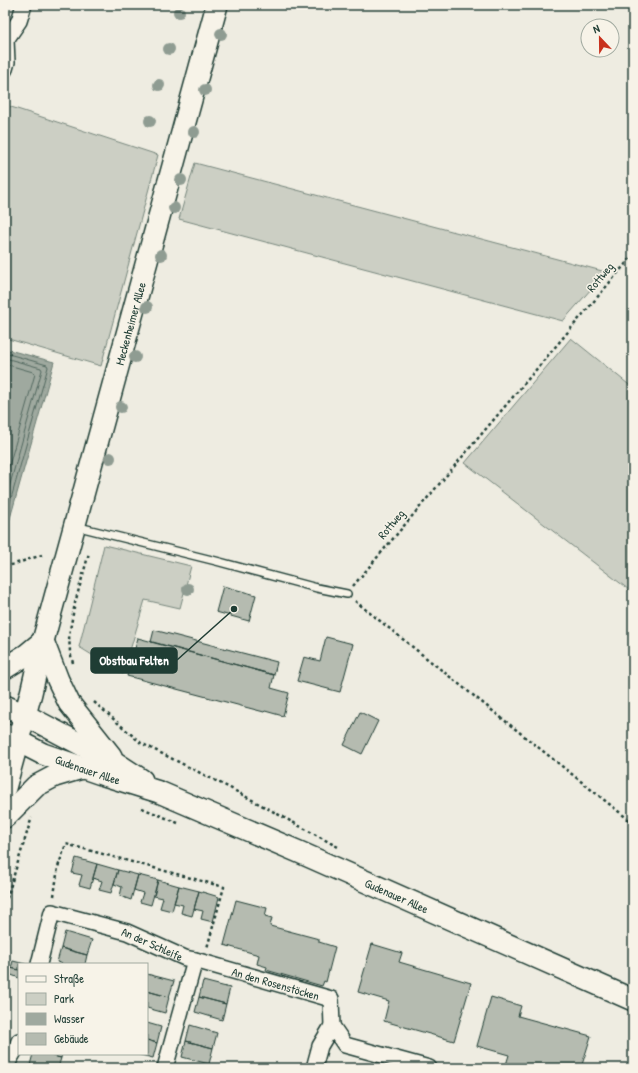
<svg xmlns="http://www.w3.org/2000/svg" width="638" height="1073" font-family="'Patrick Hand',sans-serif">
<rect width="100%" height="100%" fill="#eeece1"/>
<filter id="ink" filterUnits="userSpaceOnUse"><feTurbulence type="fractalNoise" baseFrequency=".025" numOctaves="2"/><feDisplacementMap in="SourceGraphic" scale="8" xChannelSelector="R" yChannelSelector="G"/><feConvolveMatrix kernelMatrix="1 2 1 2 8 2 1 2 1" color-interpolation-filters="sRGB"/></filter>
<g filter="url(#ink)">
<path fill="#cccfc4" stroke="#76867c" d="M5,105L158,155L101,366L5,338Z
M195,163L606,272L563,321L179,219Z
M571,338L633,388V593L465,463Z
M104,545L191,566L180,608L145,600L123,674L79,647Z"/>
<path fill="#9fa99f" stroke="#6c7e74" d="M5,349L54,362L7,529H5Z"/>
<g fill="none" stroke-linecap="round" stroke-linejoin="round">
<path stroke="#52685f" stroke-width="1" d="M5,353L47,365L48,367L5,520
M5,358L41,368L42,370L5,502
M5,364L33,372L35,374L5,480"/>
</g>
<path fill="#b5bbb0" stroke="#1f3d34" d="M223,586L256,595L249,621L216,612Z
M154,630L277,662L274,675L151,642Z
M326,637L353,644L340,692L297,681L304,657L320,661Z
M138,638L274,675L271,688L289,693L283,716L265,711L264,712L127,676Z
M360,712L378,721L362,754L344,745Z
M76,858L97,864L90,888L79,885L82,875L72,873Z
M97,864L118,870L111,893L99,890L102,881L93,878Z
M118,870L138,875L131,900L120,896L122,887L114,884Z
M138,875L158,880L151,905L140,902L143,893L134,890Z
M158,880L179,886L172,911L160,908L163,898L154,896Z
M179,886L199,891L192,916L181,913L183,905L174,903Z
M199,891L219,897L213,922L201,919L203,911L194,909Z
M236,900L267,908L265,916L272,918L270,926L319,939V942L335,947L326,982L324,981L322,986L266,970L267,967L257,964L259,955L224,945Z
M65,932L92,940L87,955L61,948Z
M372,944L402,953L399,962L471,983L454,1041L384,1021L389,1001L358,992Z
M61,948L87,955L85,964H63L57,962Z
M13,961L25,964H19V970L11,968Z
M11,968L19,970V978L9,974Z
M147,974L174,981L169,997L147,991Z
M203,981L230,988L226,1004L199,997Z
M147,991L169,997L165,1013L147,1008Z
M199,997L226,1004L222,1020L195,1012Z
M491,997L521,1006L518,1016L591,1036L581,1068H505L509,1055L477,1046Z
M147,1023L161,1027L157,1043L147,1040Z
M190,1025L217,1033L213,1048L186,1041Z
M147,1040L157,1043L153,1058L137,1054H147Z
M186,1041L213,1048L209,1064L182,1057Z
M33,1054H46L61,1058L58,1068H41L30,1065Z
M46,1054H62L61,1058Z"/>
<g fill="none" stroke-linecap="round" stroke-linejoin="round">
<g stroke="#1f3d34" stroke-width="10">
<path id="lane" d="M75,526L216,561L317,588L347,594"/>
</g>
<g stroke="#1f3d34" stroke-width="18">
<g id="street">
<path d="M5,69L7,62L6,40L19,21L24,5"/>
<path id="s1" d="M195,960L331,999L332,1026"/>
<path id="s2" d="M39,964L52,912L127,932L185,958L195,960L165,1068"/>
<path d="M6,1068C9,1058 16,1051 19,1041"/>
<path d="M314,1068L320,1046L332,1026L345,1045L429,1068"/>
</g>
</g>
<g stroke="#1f3d34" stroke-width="24">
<g id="secondary">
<path d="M43,641L58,680L69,703L111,756"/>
<path d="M5,668L26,655L43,641"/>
<path d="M5,706L25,715L116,763L142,780"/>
<path id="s3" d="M6,735L43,754L104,775L159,792L299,852L633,1000"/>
<path id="s4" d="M5,788L31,693L43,641L217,5"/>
<path d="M5,817L36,786L55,776L82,768"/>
</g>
</g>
<path stroke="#1f3d34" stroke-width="2.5" stroke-dasharray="3 3" stroke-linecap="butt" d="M5,567L42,555
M353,586L633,255
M355,601L633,823
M73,663L70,652L69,635L75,603L89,553
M94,702L141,743L230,788L338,847
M142,808L178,823
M54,896L58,867L66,844L224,887L207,948
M5,904L30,823L32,818"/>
<use href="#lane" stroke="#f7f3e8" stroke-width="7"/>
<use href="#street" stroke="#f7f3e8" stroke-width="15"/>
<use href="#secondary" stroke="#f7f3e8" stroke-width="21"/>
</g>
<g fill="#8f9c92">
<circle cx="179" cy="12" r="6"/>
<circle cx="221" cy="34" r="6"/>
<circle cx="169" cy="49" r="6"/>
<circle cx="159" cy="85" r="6"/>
<circle cx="205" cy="90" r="6"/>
<circle cx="150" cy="121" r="6"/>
<circle cx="194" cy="132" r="6"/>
<circle cx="181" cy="180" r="6"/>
<circle cx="174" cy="208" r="6"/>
<circle cx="161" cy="255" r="6"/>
<circle cx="147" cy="307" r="6"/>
<circle cx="135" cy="357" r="6"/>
<circle cx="121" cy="407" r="6"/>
<circle cx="110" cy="458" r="6"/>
<circle cx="188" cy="589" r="6"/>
</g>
</g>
<g text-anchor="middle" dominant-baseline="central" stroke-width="3" stroke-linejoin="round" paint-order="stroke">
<g font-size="12" fill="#1f3d34" stroke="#f7f3e8">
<text transform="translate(600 277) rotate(-50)">Rottweg</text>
<text stroke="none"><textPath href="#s4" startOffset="481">Meckenheimer Allee</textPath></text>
<text transform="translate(391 524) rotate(-50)">Rottweg</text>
<text stroke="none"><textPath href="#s3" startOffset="89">Gudenauer Allee</textPath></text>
<text stroke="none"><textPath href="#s3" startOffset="423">Gudenauer Allee</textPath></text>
<text stroke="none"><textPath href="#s2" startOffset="159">An der Schleife</textPath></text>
<text stroke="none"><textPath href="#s1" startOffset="84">An den Rosenstöcken</textPath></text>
</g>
</g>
<path fill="none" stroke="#1f3d34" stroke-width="1.5" d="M234 609L177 660"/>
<circle fill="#1f3d34" stroke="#f7f3e8" stroke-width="1.5" cx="234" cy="609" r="4"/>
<rect fill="#1f3d34" stroke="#1f3d34" stroke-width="1.5" x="91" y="648" width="86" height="25" rx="4"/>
<g font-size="13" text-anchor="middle" font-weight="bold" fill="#fff">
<text x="134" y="665">Obstbau Felten</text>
</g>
<rect width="638" height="1073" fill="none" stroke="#f7f3e8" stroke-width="20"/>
<rect x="10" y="10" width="618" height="1053" fill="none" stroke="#1f3d34" stroke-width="1.5" filter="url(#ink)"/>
<rect x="18" y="963" width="130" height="92" fill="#f7f3e8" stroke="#a1aaa0"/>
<rect x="26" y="976" width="20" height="6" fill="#f7f3e8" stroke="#a1aaa0"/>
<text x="54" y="983" font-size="12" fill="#1f3d34">Straße</text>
<rect x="26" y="993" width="20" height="12" fill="#cccfc4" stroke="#a1aaa0"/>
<text x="54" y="1003" font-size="12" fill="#1f3d34">Park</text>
<rect x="26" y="1013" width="20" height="12" fill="#9fa99f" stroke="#a1aaa0"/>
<text x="54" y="1023" font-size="12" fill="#1f3d34">Wasser</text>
<rect x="26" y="1033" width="20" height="12" fill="#b5bbb0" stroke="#a1aaa0"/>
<text x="54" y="1043" font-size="12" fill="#1f3d34">Gebäude</text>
<g transform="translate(600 38) rotate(338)"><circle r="19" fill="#f7f3e8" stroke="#a1aaa0"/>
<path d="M0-3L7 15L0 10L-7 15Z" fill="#c8321e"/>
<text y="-6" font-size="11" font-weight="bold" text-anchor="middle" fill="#1f3d34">N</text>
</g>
</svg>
